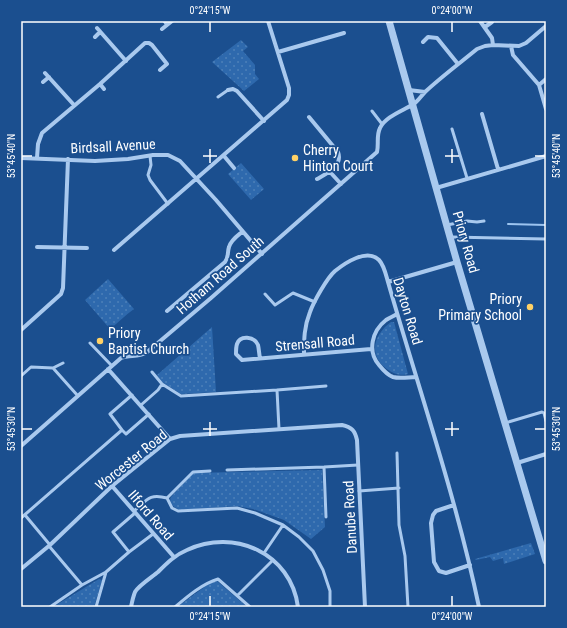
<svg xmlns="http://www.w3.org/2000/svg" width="567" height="628" font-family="'Roboto Condensed',sans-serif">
<defs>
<pattern id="grass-dots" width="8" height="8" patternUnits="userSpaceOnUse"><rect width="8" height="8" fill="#2e69ad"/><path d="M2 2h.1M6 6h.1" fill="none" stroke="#4d80b9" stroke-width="1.8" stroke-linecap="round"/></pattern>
</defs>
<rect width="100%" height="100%" fill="#1b4f8f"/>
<path fill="url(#grass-dots)" d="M241,40L248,47L243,51L255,65V74L259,79L244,91L212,62Z
M241,163L264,189L251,200L228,174Z
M108,279L134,309C125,315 119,322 110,329L85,300Z
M391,322H394L408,374C396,378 380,367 376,355C372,342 381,329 391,322Z
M212,327L216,392L181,394L162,382L157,375Z
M322,470L325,527L311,539L284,520L253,509L237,506L179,510L173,506L170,501L171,497L193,473Z
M531,543L535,554L504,564L503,558L493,561L490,557L476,560L475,559Z
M99,579L102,580L94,607H53Z
M217,581L247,607H177L210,583Z"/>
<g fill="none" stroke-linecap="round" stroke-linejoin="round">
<path stroke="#9cc4f0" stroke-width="2" d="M508,224L546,225"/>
<path stroke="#a9c9ee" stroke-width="3" d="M164,21L167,25
M218,97L228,90
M372,111L382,124
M452,129L467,178
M150,156L151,165L148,175L150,180L168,204
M447,225L467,221L477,222L484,221
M451,237L546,239
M265,294L275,305L293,293L315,302
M90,343L112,366
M53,368L78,396
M152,372L162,384L181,396L277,390L279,429
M21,376L31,367L53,368L63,363
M277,390L326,386
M141,405L158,390L162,384
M505,423L542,412L544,413L546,421
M122,430L126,434L149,414
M397,453L399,525L405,556L408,607
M324,467L326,517
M227,470L324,467L358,465
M359,491L399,488
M167,498L193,472L210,471
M134,511C147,500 149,493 167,498L172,508L178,511L237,508L255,513L283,525L299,537L313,551L323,570L330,591V607
M25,515L50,545
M21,518L122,430L110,414L132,395
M49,546L82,585L50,607
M129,552L153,534
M264,553L283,525
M82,585L106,572
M238,595L273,560
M96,607L106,572L129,552L113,532L135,513
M175,607C188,596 202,584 218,579L250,607"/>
<path stroke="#a9c9ee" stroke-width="4" d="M480,21L492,38L493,45
M485,27L492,22
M97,28L126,61
M162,29L172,21
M95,37L100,32
M423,42L428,37L437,38L458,64
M511,46L513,55L539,85L546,109
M278,52L344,33
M45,73L74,105
M43,82L49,77
M100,84L104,89
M539,85L546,79
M228,90L233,89L237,91L264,121
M409,90L425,92
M482,114L498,169
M309,117L338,152C343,166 328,173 317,179
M224,156L234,168
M21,158L95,161L128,159L153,155H168L180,161L216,200L262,254
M37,158L38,144L42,133L100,84L145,43H149L152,45L167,64L160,70
M330,172L341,184
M436,188L546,156
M37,247L87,248
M114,250L287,100L289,95V88L268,21
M388,282L457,262
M167,311L225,262C229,257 227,253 229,247C231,240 237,236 242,232
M397,314C394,316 389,318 386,320C372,331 367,351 379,365C383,370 387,375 393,377C400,379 409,377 416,377
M21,330L61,294L63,288L68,159
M304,355C304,339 304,327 310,312C314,301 327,278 335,271C345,263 367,248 379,260C384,265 386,275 388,282C419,390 456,497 479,607
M260,358C259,354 259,349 258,345C254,336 240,335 237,344C236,347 236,352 236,354L242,360L371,349
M108,369L170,439
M21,446L121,358C129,355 138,357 146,353L211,298L377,152C379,144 376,136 380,128C385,117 402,111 412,105C417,103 421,96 425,92C441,77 460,63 477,49L485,46L493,45L519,46L526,43L546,26
M517,463L546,454
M112,486L174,557
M454,505L436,511L433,515L431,523L434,562L439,571L446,573L470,565
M21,569L50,545L112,486L170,439L180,436L342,425C352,427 355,431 357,440L365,607
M131,607C132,602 133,597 135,592C138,586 152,577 158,572C167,563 175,555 187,550C234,528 291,553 298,607"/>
<path stroke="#a9c9ee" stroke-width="7" d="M389,21L457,262L546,561"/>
</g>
<path fill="none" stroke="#fff" stroke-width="1.5" d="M210,22V32M452,22V32M210,149V163M452,149V163M22,156H32M203,156H217M445,156H459M535,156H545M210,422V436M452,422V436M22,429H32M203,429H217M445,429H459M535,429H545M210,596V606M452,596V606"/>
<g fill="#ffd166" stroke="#1b4f8f" stroke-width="1.5">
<circle cx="295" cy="158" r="4"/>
<circle cx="530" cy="307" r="4"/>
<circle cx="100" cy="341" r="4"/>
</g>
<g text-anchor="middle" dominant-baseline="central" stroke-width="3.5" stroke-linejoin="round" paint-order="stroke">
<g font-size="14" fill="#fff" stroke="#1b4f8f">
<text transform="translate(113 146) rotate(-3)">Birdsall Avenue</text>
<text transform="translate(466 242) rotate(74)">Priory Road</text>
<text transform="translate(220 275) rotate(-41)">Hotham Road South</text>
<text transform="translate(408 311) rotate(73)">Dayton Road</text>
<text transform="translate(315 343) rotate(-5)">Strensall Road</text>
<text transform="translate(131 460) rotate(-39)">Worcester Road</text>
<text transform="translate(151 515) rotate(49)">Ilford Road</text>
<text transform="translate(350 517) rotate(-93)">Danube Road</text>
</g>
<g font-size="14" fill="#fff" stroke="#1b4f8f" text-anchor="start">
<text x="303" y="150">Cherry<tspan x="303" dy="16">Hinton Court</tspan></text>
<text x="522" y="299" text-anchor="end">Priory<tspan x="522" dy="16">Primary School</tspan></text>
<text x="108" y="333">Priory<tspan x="108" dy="16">Baptist Church</tspan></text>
</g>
</g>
<rect width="567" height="628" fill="none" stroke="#1b4f8f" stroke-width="44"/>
<rect x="22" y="22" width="523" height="584" fill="none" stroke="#fff" stroke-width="1.5"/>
<g font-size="10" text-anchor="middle" fill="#fff">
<text x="210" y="14">0°24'15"W</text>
<text x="452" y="14">0°24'00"W</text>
<text transform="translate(11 156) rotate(-90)" y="4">53°45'40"N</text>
<text transform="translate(556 156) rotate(-90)" y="4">53°45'40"N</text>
<text transform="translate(11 429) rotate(-90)" y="4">53°45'30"N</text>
<text transform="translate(556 429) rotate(-90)" y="4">53°45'30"N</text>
<text x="210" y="620">0°24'15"W</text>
<text x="452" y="620">0°24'00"W</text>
</g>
</svg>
